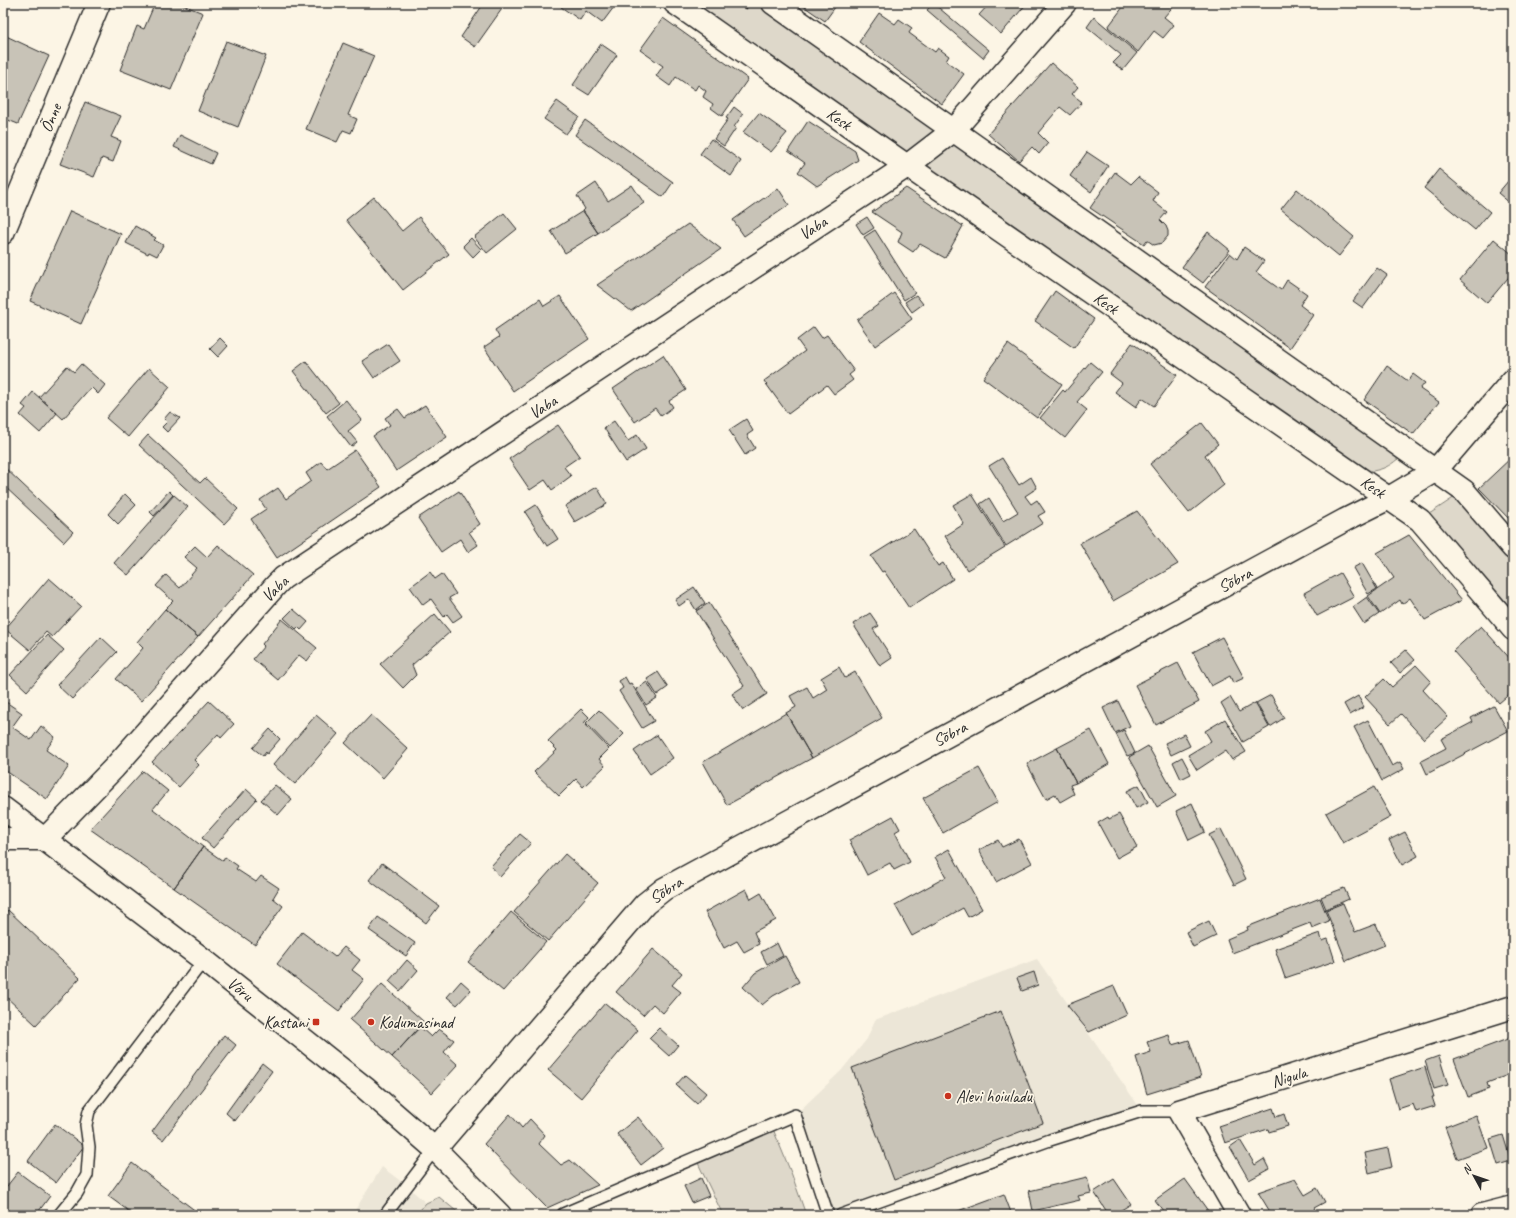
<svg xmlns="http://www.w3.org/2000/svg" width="1516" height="1218" font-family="Caveat,sans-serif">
<rect width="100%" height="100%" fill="#fcf5e5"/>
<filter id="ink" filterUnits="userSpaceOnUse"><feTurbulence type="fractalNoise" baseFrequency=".025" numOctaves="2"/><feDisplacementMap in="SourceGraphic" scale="8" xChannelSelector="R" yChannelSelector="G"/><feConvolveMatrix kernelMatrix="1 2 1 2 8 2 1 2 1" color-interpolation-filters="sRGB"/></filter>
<g filter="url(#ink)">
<path fill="#ece6d7" d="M1037,959L1142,1111L841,1215H828L795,1115L841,1071L867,1039L875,1020Z
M382,1167L407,1186L426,1203L416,1215H352Z"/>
<path fill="#ded8ca" stroke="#84827a" d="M675,3H773L1407,450C1388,470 1380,471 1353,473Z
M1464,491L1513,548V629L1420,520Z
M773,1129L792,1175L806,1215H723L697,1161Z
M439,1197L461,1215H416L426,1203Z"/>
<path fill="#c8c3b7" stroke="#2b2b2b" d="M155,3H178L203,13L171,90L120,70L137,26L144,29Z
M484,3H499L504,6L475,47L461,37Z
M564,3H617L602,23L586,11L580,20L561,7Z
M799,3H838L825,21Z
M933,3L989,50L983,58L927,10Z
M990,3H1027L1001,34L979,15Z
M1126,3H1176L1164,17L1174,25L1163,38L1154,31L1138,52L1108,27Z
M879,13L895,24L899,19L912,28L909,33L935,52L938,48L949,56L946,61L964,74L942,104L859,42Z
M1094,17L1137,53L1123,70L1113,63L1121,55L1087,27Z
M663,18L748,79L722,116L711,108L713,104L703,97L706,91L698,85L695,90L676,77L670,86L656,76L663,66L640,50Z
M4,35L49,56L18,124L3,118V39Z
M226,41L266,56L238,127L198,111Z
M343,43L374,56L348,115L357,119L351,133L343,130L337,142L306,129Z
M601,44L617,55L589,95L573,85Z
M1051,63L1078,87L1072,94L1082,102L1070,115L1060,107L1038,133L1048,143L1039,154L1032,147L1019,161L988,134Z
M557,101L579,117L566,134L544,119Z
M85,102L121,116L111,137L121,141L113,162L102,158L94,177L60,164Z
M734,107L743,114L734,127L736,128L724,146L714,139L728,119L726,118Z
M759,113L787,133L771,152L743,132Z
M585,120L673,182L663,197L575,135Z
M808,121L855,151L858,160L817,186L798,172L805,163L788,151Z
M180,135L216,153L211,164L174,147Z
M711,139L741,161L731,176L700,154Z
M1087,152L1108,166L1091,192L1070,176Z
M1439,169L1490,212L1475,230L1424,188Z
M1115,172L1131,184L1138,177L1158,192L1153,201L1167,212L1160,220L1166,226L1168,231V236L1162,243L1154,245L1147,240L1144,244L1090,208Z
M1509,180L1513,183V201L1511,204L1498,193Z
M596,183L608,201L632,185L644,203L598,233L583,211L585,209L577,196Z
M778,188L789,205L744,236L733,220Z
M906,188L963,226L945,258L920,244L913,252L898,242L902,232L872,212Z
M1297,189L1354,237L1339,256L1281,209Z
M374,197L402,231L419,217L449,254L403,290L346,220Z
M70,211L121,234L81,324L30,301Z
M583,211L598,233L565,253L551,231Z
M504,213L517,229L487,253L474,237Z
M867,217L874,228L863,235L856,224Z
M688,224L721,249L631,311L597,285Z
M135,226L156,238L154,240L163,245L157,256L149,252L148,254L126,243Z
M875,230L915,293L904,300L864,237Z
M1208,232L1230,250L1203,283L1182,267Z
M471,238L481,249L473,257L463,246Z
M1494,239L1513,255V272L1487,303L1460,280Z
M1244,247L1264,261L1256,272L1281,290L1287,280L1307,294L1300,305L1313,315L1290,348L1205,287L1230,253L1237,259Z
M1377,268L1387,275L1363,308L1353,301Z
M1055,291L1094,319L1074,348L1035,321Z
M894,293L912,319L875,346L857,320Z
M916,295L923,304L912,312L905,302Z
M560,296L589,339L513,391L484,347L499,337L495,330L540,299L544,306Z
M814,327L822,338L827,335L854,371L849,375L853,380L834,394L827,385L788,414L764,381L805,351L797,340Z
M220,338L228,346L218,357L210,349Z
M1132,343L1177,375L1154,406L1142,398L1136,407L1115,392L1122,383L1110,374Z
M388,344L400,361L374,378L362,361Z
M1008,344L1062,384L1037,418L983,378Z
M663,355L686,390L669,401L673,407L661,416L655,408L635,422L613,389Z
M306,361L339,403L326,413L293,371Z
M1090,362L1102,372L1077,402L1087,410L1065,438L1040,418L1063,390L1065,392Z
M81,364L105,385L98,394L91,387L63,419L39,397L67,366L74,372Z
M1387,366L1408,381L1413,374L1425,383L1420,389L1439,402L1413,434L1364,400Z
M149,368L170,387L128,437L106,418Z
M33,392L57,413L40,433L20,415L26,408L22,405Z
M346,400L362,420L348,431L357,442L351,447L327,416Z
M425,405L447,437L396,471L373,436L390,425L385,418L398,409L405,418Z
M170,412L180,418L167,432L162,427L167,422L164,419Z
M746,419L753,431L747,435L755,448L745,455L729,430Z
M614,421L628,441L637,435L646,449L626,462L604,428Z
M1202,423L1218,444L1205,455L1224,485L1189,513L1150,464Z
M558,425L580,456L564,467L571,476L552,490L545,480L530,490L509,459Z
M148,435L200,483L205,478L238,509L224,524L139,445Z
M355,450L381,487L277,558L251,519L266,509L260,500L278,488L286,499L311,481L306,473L321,462L327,469Z
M1513,456V523L1479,488Z
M1002,458L1019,485L1031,477L1037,488L1025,496L1031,504L1037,500L1045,512L1038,516L1043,523L1006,546L980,504L989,498L1003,521L1018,512L989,466Z
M3,466L73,532L64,542L3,485Z
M597,487L607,504L575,522L565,506Z
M169,491L173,495L154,516L150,512Z
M459,491L480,524L469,532L478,545L468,552L460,539L441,552L418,518Z
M125,494L136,505L118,524L108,514Z
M972,494L1005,547L967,570L945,536L964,524L953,505Z
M174,495L188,507L128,575L114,563Z
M536,505L558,539L547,546L525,512Z
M1137,511L1178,564L1113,601L1080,543Z
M914,529L938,566L943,563L953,579L909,608L884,571L882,572L871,556Z
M1409,535L1462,600L1425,620L1410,598L1402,604L1400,600L1380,614L1368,596L1394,578L1377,553Z
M218,545L253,575L198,637L165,609L173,601L156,586L166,575L180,588L197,568L184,557L195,546L207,557Z
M1362,563L1377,589L1368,594L1353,568Z
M430,572L435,579L442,574L456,594L449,598L462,616L453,622L447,614L444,617L431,599L423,605L410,587Z
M1340,573L1354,597L1317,616L1304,593Z
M49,578L81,606L52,637L46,632L30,650L5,629Z
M694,587L705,603L696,610L689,599L679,606L675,600Z
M1367,597L1379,614L1364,624L1353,607Z
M709,603L767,694L743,710L732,694L744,686L696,611Z
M165,609L198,637L141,701L116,679L143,648L137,642Z
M293,609L308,622L301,630L298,627L296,629L284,618Z
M870,613L879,626L873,629L892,658L880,666L853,624Z
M435,614L450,632L412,665L416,675L403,688L380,664Z
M282,619L317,648L307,661L299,655L278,680L253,659L264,646L262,644Z
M1481,626L1513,662V691L1499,703L1453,651Z
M47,635L64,650L27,691L10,675Z
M101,637L117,652L72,699L57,685Z
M1222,637L1244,678L1233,683L1230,676L1211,686L1193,652Z
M1406,650L1415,660L1400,673L1391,663Z
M1178,663L1199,702L1156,725L1135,685Z
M1416,665L1431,681L1423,690L1448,717L1424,739L1401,714L1390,724L1365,697L1384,679L1392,687Z
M839,667L845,678L855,672L882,718L812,758L786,713L796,707L790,696L807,687L813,698L827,689L821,678Z
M658,672L668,687L657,695L647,679Z
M625,677L629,684L631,683L654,721L642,728L619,691L623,688L619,681Z
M647,682L657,698L646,705L636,689Z
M1271,695L1284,718L1270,727L1256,703Z
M1358,696L1364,707L1350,715L1344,704Z
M1230,697L1239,712L1255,703L1269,727L1243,742L1221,703Z
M209,701L234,724L221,738L218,734L194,760L199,765L179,787L152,762Z
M1118,701L1130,726L1115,733L1103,708Z
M6,702L22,713L12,727L31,740L41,726L55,737L46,750L69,766L47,799L3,769V706Z
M1494,706L1508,731L1427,774L1421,761L1446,748L1441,739L1473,722L1471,718Z
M581,709L589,717L584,723L609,749L599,759L605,766L583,787L576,779L559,796L534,772L557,750L548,741Z
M599,710L624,734L610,748L586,723Z
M786,713L812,758L727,805L703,762Z
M316,715L338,734L295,784L273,765Z
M371,715L408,749L383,778L345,743Z
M1225,719L1246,752L1232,760L1226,751L1197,770L1188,755L1211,741L1205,731Z
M1368,720L1392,766L1400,762L1404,769L1382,781L1354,727Z
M270,729L280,739L267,754L266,752L263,756L253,748Z
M1091,730L1109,764L1076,783L1057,748Z
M1124,730L1135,753L1127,756L1116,734Z
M1184,734L1190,746L1171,755L1165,743Z
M657,735L673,758L650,774L634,751Z
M1148,746L1176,796L1157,807L1129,757Z
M1057,748L1076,783L1070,785L1074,794L1060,802L1055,794L1046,799L1027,764Z
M1182,757L1191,774L1181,779L1173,762Z
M979,768L998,802L943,833L923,798Z
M143,771L168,791L153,809L203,847L174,888L90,829Z
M275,785L292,799L278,815L261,800Z
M1139,785L1148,802L1136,808L1127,791Z
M1374,787L1391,817L1343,843L1326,813Z
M246,789L257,799L213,848L202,838Z
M1192,803L1205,832L1189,840L1176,811Z
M1119,814L1137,847L1117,858L1098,823L1108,817L1109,819Z
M893,816L900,829L895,832L910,862L894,870L890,863L867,875L849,840Z
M1221,829L1246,879L1234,885L1209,835Z
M1405,832L1418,856L1402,865L1389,840Z
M520,834L531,843L500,877L491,866Z
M1019,839L1032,863L996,882L979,850L998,840L1002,847Z
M203,847L223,861L225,857L238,866L236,869L256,882L261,876L279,888L273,898L283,906L255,945L174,888Z
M949,849L982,909L968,917L963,908L912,936L895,905L946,877L935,857Z
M565,854L598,883L548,941L514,912Z
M382,863L439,906L426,923L369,880Z
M1344,888L1349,899L1326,909L1321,897Z
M746,889L751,899L761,893L776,920L754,932L759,944L744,952L737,941L724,948L705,912Z
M1320,898L1329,921L1312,928L1310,923L1232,953L1227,939L1248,930L1247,927Z
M1343,903L1355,932L1376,924L1385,945L1346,961L1326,910Z
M8,910L80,978L36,1025L3,994V916Z
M511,912L546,942L503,991L468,962Z
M378,917L415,943L406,956L369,930Z
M1209,921L1216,936L1193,947L1186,932Z
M302,932L335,957L344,947L360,960L352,970L364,979L339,1011L277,964Z
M1320,933L1322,941L1328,939L1335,961L1285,978L1275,949Z
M777,943L783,956L767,964L761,952Z
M653,949L682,973L672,985L681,992L663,1013L653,1004L643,1015L616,992Z
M785,956L799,982L773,996L762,1005L743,987L755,973Z
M407,960L418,970L400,991L389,981Z
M1034,972L1038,985L1022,991L1017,978Z
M461,981L471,990L457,1005L447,997Z
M382,984L424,1022L392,1057L350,1020Z
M1114,986L1127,1015L1089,1032L1067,1005Z
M605,1003L638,1030L581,1098L548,1070Z
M1001,1011L1043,1123L894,1180L852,1068Z
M420,1027L431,1037L439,1029L454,1040L444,1052L458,1065L432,1093L392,1057Z
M659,1028L678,1045L669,1056L649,1038Z
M224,1035L236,1045L163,1140L152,1132Z
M1169,1035L1172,1045L1189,1040L1201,1077L1147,1094L1136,1057L1151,1052L1147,1042Z
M1513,1037V1073L1487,1083L1489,1089L1468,1097L1454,1059Z
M1439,1056L1448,1085L1434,1089L1425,1061Z
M262,1063L272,1071L235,1121L226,1113Z
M1425,1067L1434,1097H1432L1435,1106L1416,1112L1413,1104L1398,1109L1389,1079Z
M685,1075L706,1093L697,1104L676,1085Z
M1273,1108L1276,1117L1284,1114L1288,1126L1269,1132L1268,1129L1225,1143L1219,1126Z
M510,1114L522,1128L530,1119L545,1135L539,1144L561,1165L570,1160L598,1185L547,1208L484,1144Z
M1476,1115L1488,1148L1457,1159L1445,1127Z
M638,1117L663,1148L641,1165L617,1134Z
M55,1124L84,1146L56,1183L28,1161Z
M1503,1135L1511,1161L1498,1165L1490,1139Z
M1240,1140L1255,1165L1264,1159L1269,1169L1249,1180L1230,1147Z
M1388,1148L1392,1167L1369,1173L1365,1153Z
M132,1163L201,1215H134L108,1196Z
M18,1172L50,1196L36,1215H3V1191Z
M1087,1177L1091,1193L1078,1196L1080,1200L1033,1211L1029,1191Z
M701,1178L709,1196L692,1203L684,1186Z
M1114,1179L1131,1204L1113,1215H1109L1094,1192Z
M1185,1179L1211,1215H1166L1155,1200Z
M1295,1179L1305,1195L1317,1188L1325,1202L1314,1208L1318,1215H1272L1258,1192Z
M1004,1194L1012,1215H947Z"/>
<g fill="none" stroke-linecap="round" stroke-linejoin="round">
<g stroke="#2b2b2b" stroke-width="14">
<path id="service" d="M563,1214L795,1115L828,1215
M59,1215L77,1193L87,1175L89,1147L86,1125L89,1111L204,960
M385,1215L435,1149
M841,1215L1050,1140L1142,1111H1179"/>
</g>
<g stroke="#2b2b2b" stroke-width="25">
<path id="minor" d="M675,3L907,166L1420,520L1513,629
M773,3L1464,491L1513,548
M3,233L99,3
M3,839H45L114,768L276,585L283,578L907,166L954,130L1065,3
M1239,1215L1179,1111L1513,1007
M1482,1215L1513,1207"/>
</g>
<g stroke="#2b2b2b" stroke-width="25">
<path id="tertiary" d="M435,1149L645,904L664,889L1345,520L1389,498L1436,470L1513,380"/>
</g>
<g stroke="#2b2b2b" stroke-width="25">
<path id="secondary" d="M3,808L204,960L365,1088L435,1149L500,1215"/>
</g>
<path stroke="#2b2b2b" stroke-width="2.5" stroke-dasharray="3 3" stroke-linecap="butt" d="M740,3L748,9"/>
<use href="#service" stroke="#fcf5e5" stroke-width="11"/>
<use href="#minor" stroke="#fcf5e5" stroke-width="22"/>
<use href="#tertiary" stroke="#fcf5e5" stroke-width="22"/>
<use href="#secondary" stroke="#fcf5e5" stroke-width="22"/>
</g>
</g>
<g fill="#c8321e" stroke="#fcf5e5" stroke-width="1.5">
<rect x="312" y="1018" width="8" height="8" rx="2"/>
<circle cx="371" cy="1022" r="4"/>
<circle cx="948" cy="1096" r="4"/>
</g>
<g text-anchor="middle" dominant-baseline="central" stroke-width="3.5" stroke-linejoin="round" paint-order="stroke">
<g font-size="17" fill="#2b2b2b" stroke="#fcf5e5">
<text transform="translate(51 118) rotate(-67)">Õnne</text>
<text transform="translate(839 119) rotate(35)">Kesk</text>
<text transform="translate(813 228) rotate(-33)">Vaba</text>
<text transform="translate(1106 303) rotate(35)">Kesk</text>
<text transform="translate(543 407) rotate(-33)">Vaba</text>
<text transform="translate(1373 487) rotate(35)">Kesk</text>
<text transform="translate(1235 580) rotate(-28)">Sõbra</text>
<text transform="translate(275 589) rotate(-44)">Vaba</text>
<text transform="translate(950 734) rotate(-28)">Sõbra</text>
<text transform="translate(666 890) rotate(-33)">Sõbra</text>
<text transform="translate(240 989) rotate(38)">Võru</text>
<text transform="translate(1289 1077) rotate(-17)">Nigula</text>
</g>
<g font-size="17" fill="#2b2b2b" stroke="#fcf5e5" text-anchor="start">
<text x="308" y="1022" text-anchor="end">Kastani</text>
<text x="379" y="1022">Kodumasinad</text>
<text x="956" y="1096">Alevi hoiuladu</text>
</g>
</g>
<rect width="1516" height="1218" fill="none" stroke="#fcf5e5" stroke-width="16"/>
<rect x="8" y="8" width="1500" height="1202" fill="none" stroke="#2b2b2b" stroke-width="1.5" filter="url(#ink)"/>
<g transform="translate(1474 1176) rotate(310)" stroke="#fcf5e5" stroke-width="3" paint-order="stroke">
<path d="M0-3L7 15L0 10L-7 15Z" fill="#2b2b2b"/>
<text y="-6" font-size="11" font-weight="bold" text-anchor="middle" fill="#2b2b2b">N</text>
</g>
</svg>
